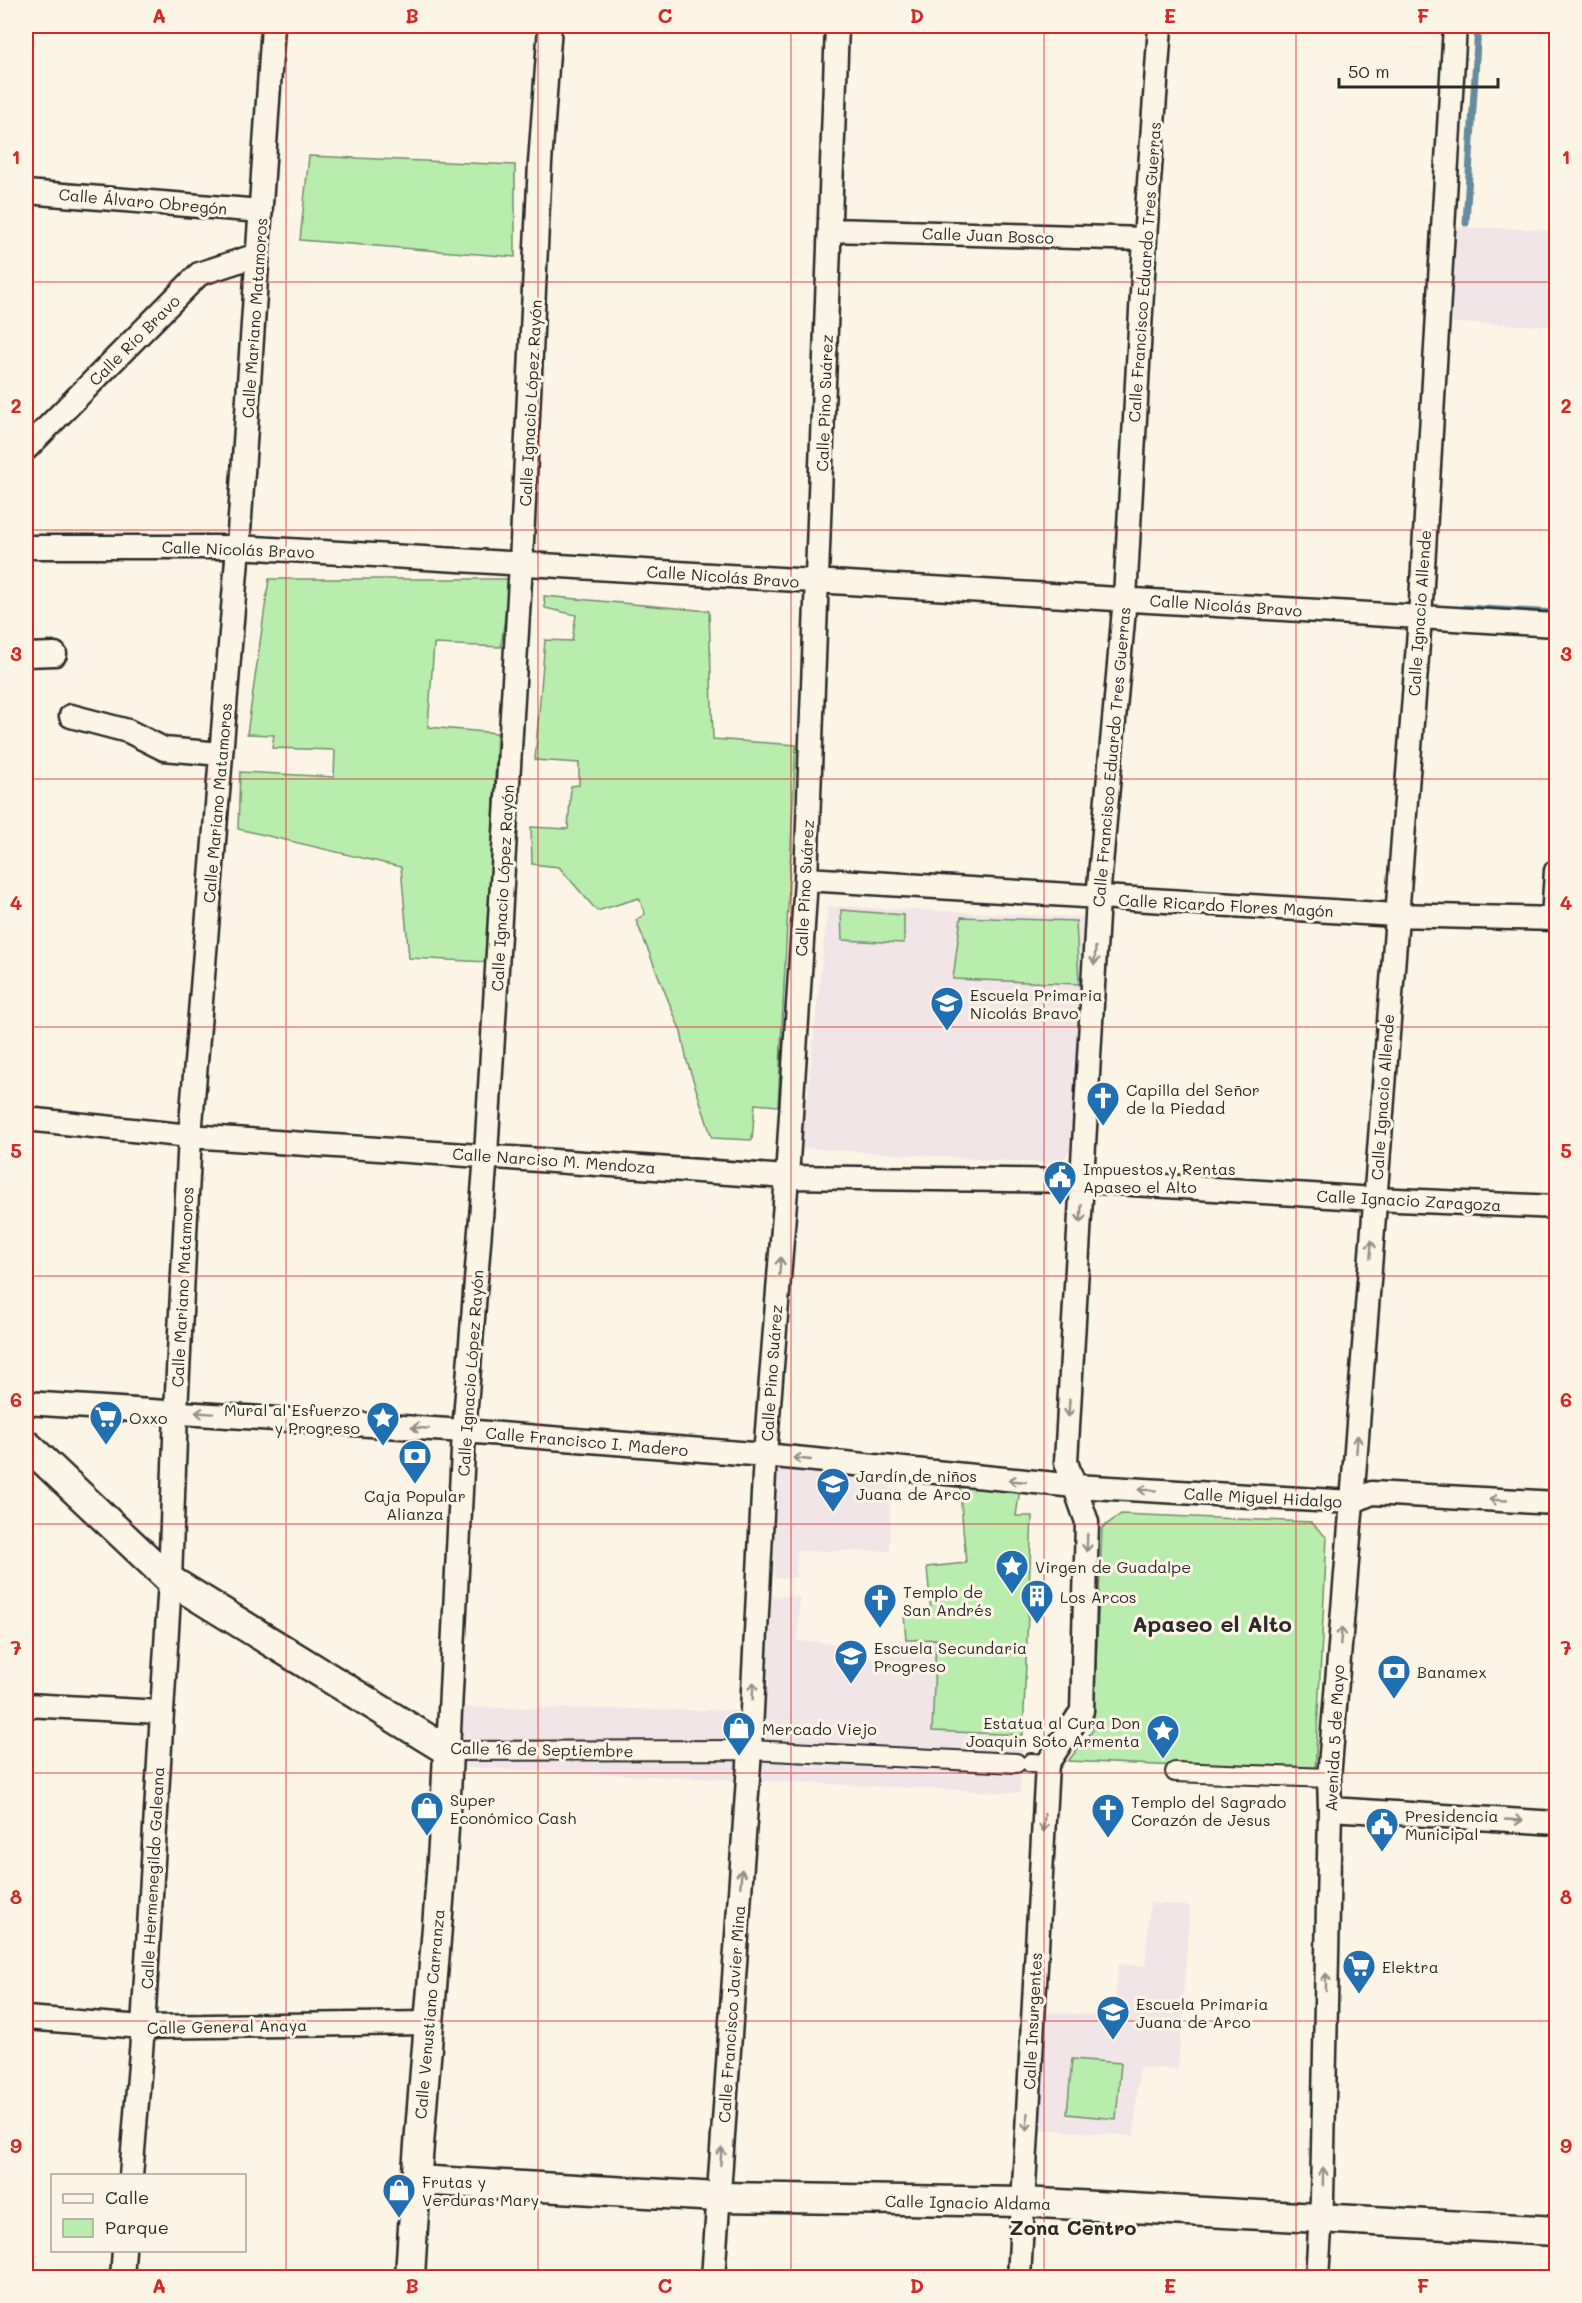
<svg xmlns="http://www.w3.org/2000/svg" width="1582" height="2303" font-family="Mali,sans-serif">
<rect width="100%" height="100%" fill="#fcf5e5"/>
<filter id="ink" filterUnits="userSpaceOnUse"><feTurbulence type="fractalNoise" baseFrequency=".0167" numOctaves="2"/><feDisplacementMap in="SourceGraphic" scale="12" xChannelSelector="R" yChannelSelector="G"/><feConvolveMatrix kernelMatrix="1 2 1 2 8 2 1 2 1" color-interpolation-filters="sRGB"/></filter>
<g filter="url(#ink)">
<path fill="#f2e5e8" d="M1455,227L1556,230V326L1451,323Z
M828,906L1083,917L1075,1147L1058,1164L801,1148Z
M777,1469L890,1476V1551H797L796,1578H774Z
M772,1596L800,1597L798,1641L840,1644L858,1643L859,1658L884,1656L883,1641L936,1638L933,1731L1023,1735L1020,1793L454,1767L457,1707L766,1711Z
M1150,1903L1190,1906L1178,2069L1139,2067L1134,2136L1038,2129L1047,2012L1114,2016L1118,1964L1145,1966Z"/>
<path fill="#b9edae" stroke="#728c6c" stroke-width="1.5" d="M309,156L515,165V257L300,240Z
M269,579H510L501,647L434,644L428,727L497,733L487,962L409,958L401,867L238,829L240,772L334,777L335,750L272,748L274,735L247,734Z
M544,596L709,611L713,739L796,745L778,1106L755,1104L752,1140L712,1138L687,1061L681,1032L636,920L645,914L639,898L597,911L559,867L532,864L531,827L568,829L571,786L579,785V763L535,760L545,640L572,641L576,615L545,608Z
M841,910L904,915V943L842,940Z
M961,917L1076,921L1079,984L953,979Z
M959,1480L1021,1482L1016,1516H1032L1023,1735L932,1731L936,1639L906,1640L904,1614L931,1612L927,1567L966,1563Z
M1121,1514L1311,1522L1327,1538L1315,1772L1068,1761L1093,1730L1102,1528Z
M1072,2059L1121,2063L1116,2119L1067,2114Z"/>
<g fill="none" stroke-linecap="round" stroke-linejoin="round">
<path stroke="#658b9f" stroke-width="7" d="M1466,223L1478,26
M1465,608L1556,613"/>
<g stroke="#2b2b2b" stroke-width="22">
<path id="pedestrian" d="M448,1751L750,1750L1016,1763
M1031,1763L1047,1764
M1175,1772L1329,1778"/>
</g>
<g stroke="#2b2b2b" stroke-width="27">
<path id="minor" d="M26,192L261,211
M831,230L1145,239
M26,449L199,274L257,255
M26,547H238L1556,625
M26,655L55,654
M71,716L128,731L164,749L221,754
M806,879L1396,915L1556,919
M1553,919L1556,871
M26,1119L190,1136L787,1177L1083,1181L1375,1199L1556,1207
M26,1403L464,1431L765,1455L1075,1486L1352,1502L1372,1493L1556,1503
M26,1705L161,1712
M448,1751L464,1431L486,1155L521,563L540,163L550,26
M1330,1809L1556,1823
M26,2018L143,2027L428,2023
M131,2176L143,2027L170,1580L176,1411L190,1136L238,547L273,26
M122,2278L124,2250
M713,2278L750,1750L765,1455L787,1177L806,879L837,26
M1019,2278L1047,1764L1082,1711L1087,1522L1066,1462L1098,898L1125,598L1145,239L1160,26
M1317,2278L1322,2198L1330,1809L1329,1778L1352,1502L1420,618L1455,26"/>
</g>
<g stroke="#2b2b2b" stroke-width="33">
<path id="tertiary" d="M26,1444L170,1580L448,1751C441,1927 419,2102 410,2278
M415,2180L718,2197L1022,2202L1556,2231"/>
</g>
<use href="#pedestrian" stroke="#fcf5e5" stroke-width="18"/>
<use href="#minor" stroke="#fcf5e5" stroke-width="22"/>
<use href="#tertiary" stroke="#fcf5e5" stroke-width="28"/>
</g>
<defs><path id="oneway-shaft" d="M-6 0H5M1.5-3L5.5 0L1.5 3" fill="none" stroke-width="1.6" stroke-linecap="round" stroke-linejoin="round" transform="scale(1.5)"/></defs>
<g stroke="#949088">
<use href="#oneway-shaft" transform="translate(1095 956) rotate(93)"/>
<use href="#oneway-shaft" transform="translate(1081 1214) rotate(93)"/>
<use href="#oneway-shaft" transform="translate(1371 1249) rotate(-86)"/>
<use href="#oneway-shaft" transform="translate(780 1266) rotate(-86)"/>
<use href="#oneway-shaft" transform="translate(1069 1408) rotate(93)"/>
<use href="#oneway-shaft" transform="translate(204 1413) rotate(-176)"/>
<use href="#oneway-shaft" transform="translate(420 1428) rotate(-176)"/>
<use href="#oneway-shaft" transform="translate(1357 1444) rotate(-86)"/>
<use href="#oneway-shaft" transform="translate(802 1459) rotate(-174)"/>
<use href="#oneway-shaft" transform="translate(1017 1481) rotate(-174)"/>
<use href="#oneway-shaft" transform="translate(1147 1490) rotate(-177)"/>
<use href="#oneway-shaft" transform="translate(1498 1500) rotate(-177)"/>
<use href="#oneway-shaft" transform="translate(1087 1543) rotate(92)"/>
<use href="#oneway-shaft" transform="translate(1341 1636) rotate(-85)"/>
<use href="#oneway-shaft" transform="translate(753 1691) rotate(-87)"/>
<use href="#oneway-shaft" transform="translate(1514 1820) rotate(3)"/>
<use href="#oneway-shaft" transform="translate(1044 1823) rotate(93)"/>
<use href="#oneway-shaft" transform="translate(741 1878) rotate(-86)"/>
<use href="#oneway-shaft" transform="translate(1326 1982) rotate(-89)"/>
<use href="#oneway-shaft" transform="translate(1027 2122) rotate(93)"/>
<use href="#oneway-shaft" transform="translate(721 2156) rotate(-86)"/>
<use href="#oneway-shaft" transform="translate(1323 2177) rotate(-89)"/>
</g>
</g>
<path fill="none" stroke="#d62828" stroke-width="1.5" stroke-opacity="0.55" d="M286,26V2278M538,26V2278M791,26V2278M1044,26V2278M1296,26V2278M26,282H1556M26,530H1556M26,779H1556M26,1027H1556M26,1276H1556M26,1524H1556M26,1773H1556M26,2021H1556"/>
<defs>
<g id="school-pin" transform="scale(1.725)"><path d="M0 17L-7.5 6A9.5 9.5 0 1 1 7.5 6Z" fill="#1f6fb2" stroke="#fcf5e5"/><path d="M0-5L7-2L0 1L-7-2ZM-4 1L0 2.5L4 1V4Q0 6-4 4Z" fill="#fff"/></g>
<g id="church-pin" transform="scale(1.725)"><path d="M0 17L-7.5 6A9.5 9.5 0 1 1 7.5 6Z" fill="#1f6fb2" stroke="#fcf5e5"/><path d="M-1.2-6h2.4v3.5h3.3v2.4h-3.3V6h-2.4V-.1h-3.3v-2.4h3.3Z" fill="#fff"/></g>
<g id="civic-pin" transform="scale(1.725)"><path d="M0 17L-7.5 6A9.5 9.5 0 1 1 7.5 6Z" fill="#1f6fb2" stroke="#fcf5e5"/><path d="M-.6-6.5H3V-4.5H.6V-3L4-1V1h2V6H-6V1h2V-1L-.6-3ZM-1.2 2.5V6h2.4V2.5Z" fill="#fff"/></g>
<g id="supermarket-pin" transform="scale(1.725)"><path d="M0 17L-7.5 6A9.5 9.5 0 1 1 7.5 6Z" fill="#1f6fb2" stroke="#fcf5e5"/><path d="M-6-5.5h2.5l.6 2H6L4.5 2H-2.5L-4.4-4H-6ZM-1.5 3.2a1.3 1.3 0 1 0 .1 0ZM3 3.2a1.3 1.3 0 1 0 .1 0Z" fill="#fff"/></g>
<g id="sight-pin" transform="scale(1.725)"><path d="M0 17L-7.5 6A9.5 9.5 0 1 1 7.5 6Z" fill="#1f6fb2" stroke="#fcf5e5"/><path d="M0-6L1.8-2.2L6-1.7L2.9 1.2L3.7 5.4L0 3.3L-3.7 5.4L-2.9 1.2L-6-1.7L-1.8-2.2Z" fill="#fff"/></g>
<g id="bank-pin" transform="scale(1.725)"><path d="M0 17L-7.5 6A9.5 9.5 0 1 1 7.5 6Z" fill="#1f6fb2" stroke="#fcf5e5"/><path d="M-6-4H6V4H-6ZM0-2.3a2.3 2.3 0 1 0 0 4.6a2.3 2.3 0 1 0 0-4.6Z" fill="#fff"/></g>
<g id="building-pin" transform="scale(1.725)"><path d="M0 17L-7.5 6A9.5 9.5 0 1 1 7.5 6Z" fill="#1f6fb2" stroke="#fcf5e5"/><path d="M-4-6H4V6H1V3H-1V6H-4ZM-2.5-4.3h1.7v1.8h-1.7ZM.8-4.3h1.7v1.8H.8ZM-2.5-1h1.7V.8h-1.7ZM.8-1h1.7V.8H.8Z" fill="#fff"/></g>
<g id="shop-pin" transform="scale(1.725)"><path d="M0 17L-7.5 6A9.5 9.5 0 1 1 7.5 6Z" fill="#1f6fb2" stroke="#fcf5e5"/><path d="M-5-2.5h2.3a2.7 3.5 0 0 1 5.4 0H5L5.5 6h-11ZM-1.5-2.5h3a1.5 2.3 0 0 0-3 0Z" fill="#fff"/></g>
</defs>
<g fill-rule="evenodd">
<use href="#school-pin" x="947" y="1003"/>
<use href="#church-pin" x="1103" y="1098"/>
<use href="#civic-pin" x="1060" y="1177"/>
<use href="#supermarket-pin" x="106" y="1417"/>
<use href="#sight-pin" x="383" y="1418"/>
<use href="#bank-pin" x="415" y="1456"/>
<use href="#school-pin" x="833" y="1484"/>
<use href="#sight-pin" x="1012" y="1566"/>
<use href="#building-pin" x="1037" y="1596"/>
<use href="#church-pin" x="880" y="1600"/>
<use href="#school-pin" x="851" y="1656"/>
<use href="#bank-pin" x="1394" y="1671"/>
<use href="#shop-pin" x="739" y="1728"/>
<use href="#sight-pin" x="1163" y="1731"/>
<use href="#shop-pin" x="427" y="1808"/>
<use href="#church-pin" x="1108" y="1810"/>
<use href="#civic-pin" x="1382" y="1824"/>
<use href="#supermarket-pin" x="1359" y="1966"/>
<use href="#school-pin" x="1113" y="2012"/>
<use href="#shop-pin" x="399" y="2190"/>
</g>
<g text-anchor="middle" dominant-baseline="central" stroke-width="6" stroke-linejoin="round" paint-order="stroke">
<g font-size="16" fill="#2b2b2b" stroke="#fcf5e5">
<text transform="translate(143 201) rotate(5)">Calle Álvaro Obregón</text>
<text transform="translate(988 235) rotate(2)">Calle Juan Bosco</text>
<text transform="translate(1144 272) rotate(-86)">Calle Francisco Eduardo Tres Guerras</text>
<text transform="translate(254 318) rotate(-86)">Calle Mariano Matamoros</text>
<text transform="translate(134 340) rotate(-45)">Calle Río Bravo</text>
<text transform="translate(530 403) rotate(-87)">Calle Ignacio López Rayón</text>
<text transform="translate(824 403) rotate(-88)">Calle Pino Suárez</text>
<text transform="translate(238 549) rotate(2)">Calle Nicolás Bravo</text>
<text transform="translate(723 576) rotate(4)">Calle Nicolás Bravo</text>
<text transform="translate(1226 605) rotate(4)">Calle Nicolás Bravo</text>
<text transform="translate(1419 613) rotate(-86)">Calle Ignacio Allende</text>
<text transform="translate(1111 757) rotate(-85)">Calle Francisco Eduardo Tres Guerras</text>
<text transform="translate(217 803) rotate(-85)">Calle Mariano Matamoros</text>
<text transform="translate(502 888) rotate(-87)">Calle Ignacio López Rayón</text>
<text transform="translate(804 888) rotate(-87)">Calle Pino Suárez</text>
<text transform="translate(1226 905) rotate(3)">Calle Ricardo Flores Magón</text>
<text transform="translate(1382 1097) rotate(-86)">Calle Ignacio Allende</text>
<text transform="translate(554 1160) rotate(4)">Calle Narciso M. Mendoza</text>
<text transform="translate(1409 1200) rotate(3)">Calle Ignacio Zaragoza</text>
<text transform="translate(182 1287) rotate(-87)">Calle Mariano Matamoros</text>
<text transform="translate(470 1373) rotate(-86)">Calle Ignacio López Rayón</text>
<text transform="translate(771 1373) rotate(-86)">Calle Pino Suárez</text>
<text transform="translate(587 1441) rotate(5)">Calle Francisco I. Madero</text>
<text transform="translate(1263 1497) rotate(3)">Calle Miguel Hidalgo</text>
<text transform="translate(1334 1738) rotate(-87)">Avenida 5 de Mayo</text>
<text transform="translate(542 1749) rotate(1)">Calle 16 de Septiembre</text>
<text transform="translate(152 1878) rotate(-87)">Calle Hermenegildo Galeana</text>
<text transform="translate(429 2014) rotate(-85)">Calle Venustiano Carranza</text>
<text transform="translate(731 2014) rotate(-86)">Calle Francisco Javier Mina</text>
<text transform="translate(1032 2021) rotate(-87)">Calle Insurgentes</text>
<text transform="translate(227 2026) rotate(-1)">Calle General Anaya</text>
<text transform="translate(968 2202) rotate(1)">Calle Ignacio Aldama</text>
</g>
<g font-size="16" fill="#2b2b2b" stroke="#fcf5e5" text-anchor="start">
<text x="970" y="994">Escuela Primaria<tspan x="970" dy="18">Nicolás Bravo</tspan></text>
<text x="1126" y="1089">Capilla del Señor<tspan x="1126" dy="18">de la Piedad</tspan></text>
<text x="1083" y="1168">Impuestos y Rentas<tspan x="1083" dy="18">Apaseo el Alto</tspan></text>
<text x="360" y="1409" text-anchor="end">Mural al Esfuerzo<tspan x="360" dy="18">y Progreso</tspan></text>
<text x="129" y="1417">Oxxo</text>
<text x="856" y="1475">Jardín de niños<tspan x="856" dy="18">Juana de Arco</tspan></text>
<text x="415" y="1495" text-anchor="middle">Caja Popular<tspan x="415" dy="18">Alianza</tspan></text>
<text x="1035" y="1566">Virgen de Guadalpe</text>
<text x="903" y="1591">Templo de<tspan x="903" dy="18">San Andrés</tspan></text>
<text x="1060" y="1596">Los Arcos</text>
<text x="874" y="1647">Escuela Secundaria<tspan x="874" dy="18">Progreso</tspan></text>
<text x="1417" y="1671">Banamex</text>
<text x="1140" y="1722" text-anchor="end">Estatua al Cura Don<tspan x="1140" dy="18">Joaquin Soto Armenta</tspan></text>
<text x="762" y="1728">Mercado Viejo</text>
<text x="450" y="1799">Super<tspan x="450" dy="18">Económico Cash</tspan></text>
<text x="1131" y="1801">Templo del Sagrado<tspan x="1131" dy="18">Corazón de Jesus</tspan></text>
<text x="1405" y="1815">Presidencia<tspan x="1405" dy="18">Municipal</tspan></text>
<text x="1382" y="1966">Elektra</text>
<text x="1136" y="2003">Escuela Primaria<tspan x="1136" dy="18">Juana de Arco</tspan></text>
<text x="422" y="2181">Frutas y<tspan x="422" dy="18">Verduras Mary</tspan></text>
</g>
<g font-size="20" font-weight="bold" fill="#2b2b2b" stroke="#fcf5e5">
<text x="1073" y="2227">Zona Centro</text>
</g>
<g font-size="22" font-weight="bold" fill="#2b2b2b" stroke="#fcf5e5">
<text x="1212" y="1623">Apaseo el Alto</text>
</g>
</g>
<rect width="1582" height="2303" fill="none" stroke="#fcf5e5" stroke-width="66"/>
<rect x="51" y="2174" width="195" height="78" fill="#fcf5e5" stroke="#a8a49b" stroke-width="1.5"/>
<rect x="63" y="2194" width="30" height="9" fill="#fcf5e5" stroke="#a8a49b" stroke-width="1.5"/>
<text x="105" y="2204" font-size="18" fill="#2b2b2b">Calle</text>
<rect x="63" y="2219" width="30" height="18" fill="#b9edae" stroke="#a8a49b" stroke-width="1.5"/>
<text x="105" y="2234" font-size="18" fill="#2b2b2b">Parque</text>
<path d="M1339 78v9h159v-9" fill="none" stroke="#2b2b2b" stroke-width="3"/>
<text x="1348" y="78" font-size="18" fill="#2b2b2b" stroke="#fcf5e5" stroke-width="4.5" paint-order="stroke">50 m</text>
<rect x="33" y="33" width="1516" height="2237" fill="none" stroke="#d62828" stroke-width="2"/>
<g font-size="20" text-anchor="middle" font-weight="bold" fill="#d62828">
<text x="159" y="23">A</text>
<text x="412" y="23">B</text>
<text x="665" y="23">C</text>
<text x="917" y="23">D</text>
<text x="1170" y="23">E</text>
<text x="1423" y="23">F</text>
<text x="16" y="164">1</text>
<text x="1566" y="164">1</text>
<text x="16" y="413">2</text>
<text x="1566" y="413">2</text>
<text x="16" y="661">3</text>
<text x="1566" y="661">3</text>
<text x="16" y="910">4</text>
<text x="1566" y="910">4</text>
<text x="16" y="1158">5</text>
<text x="1566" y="1158">5</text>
<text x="16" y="1407">6</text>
<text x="1566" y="1407">6</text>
<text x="16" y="1655">7</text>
<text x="1566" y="1655">7</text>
<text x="16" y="1904">8</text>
<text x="1566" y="1904">8</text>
<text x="16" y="2153">9</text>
<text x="1566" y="2153">9</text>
<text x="159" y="2293">A</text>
<text x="412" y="2293">B</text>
<text x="665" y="2293">C</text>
<text x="917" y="2293">D</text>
<text x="1170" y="2293">E</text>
<text x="1423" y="2293">F</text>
</g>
</svg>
